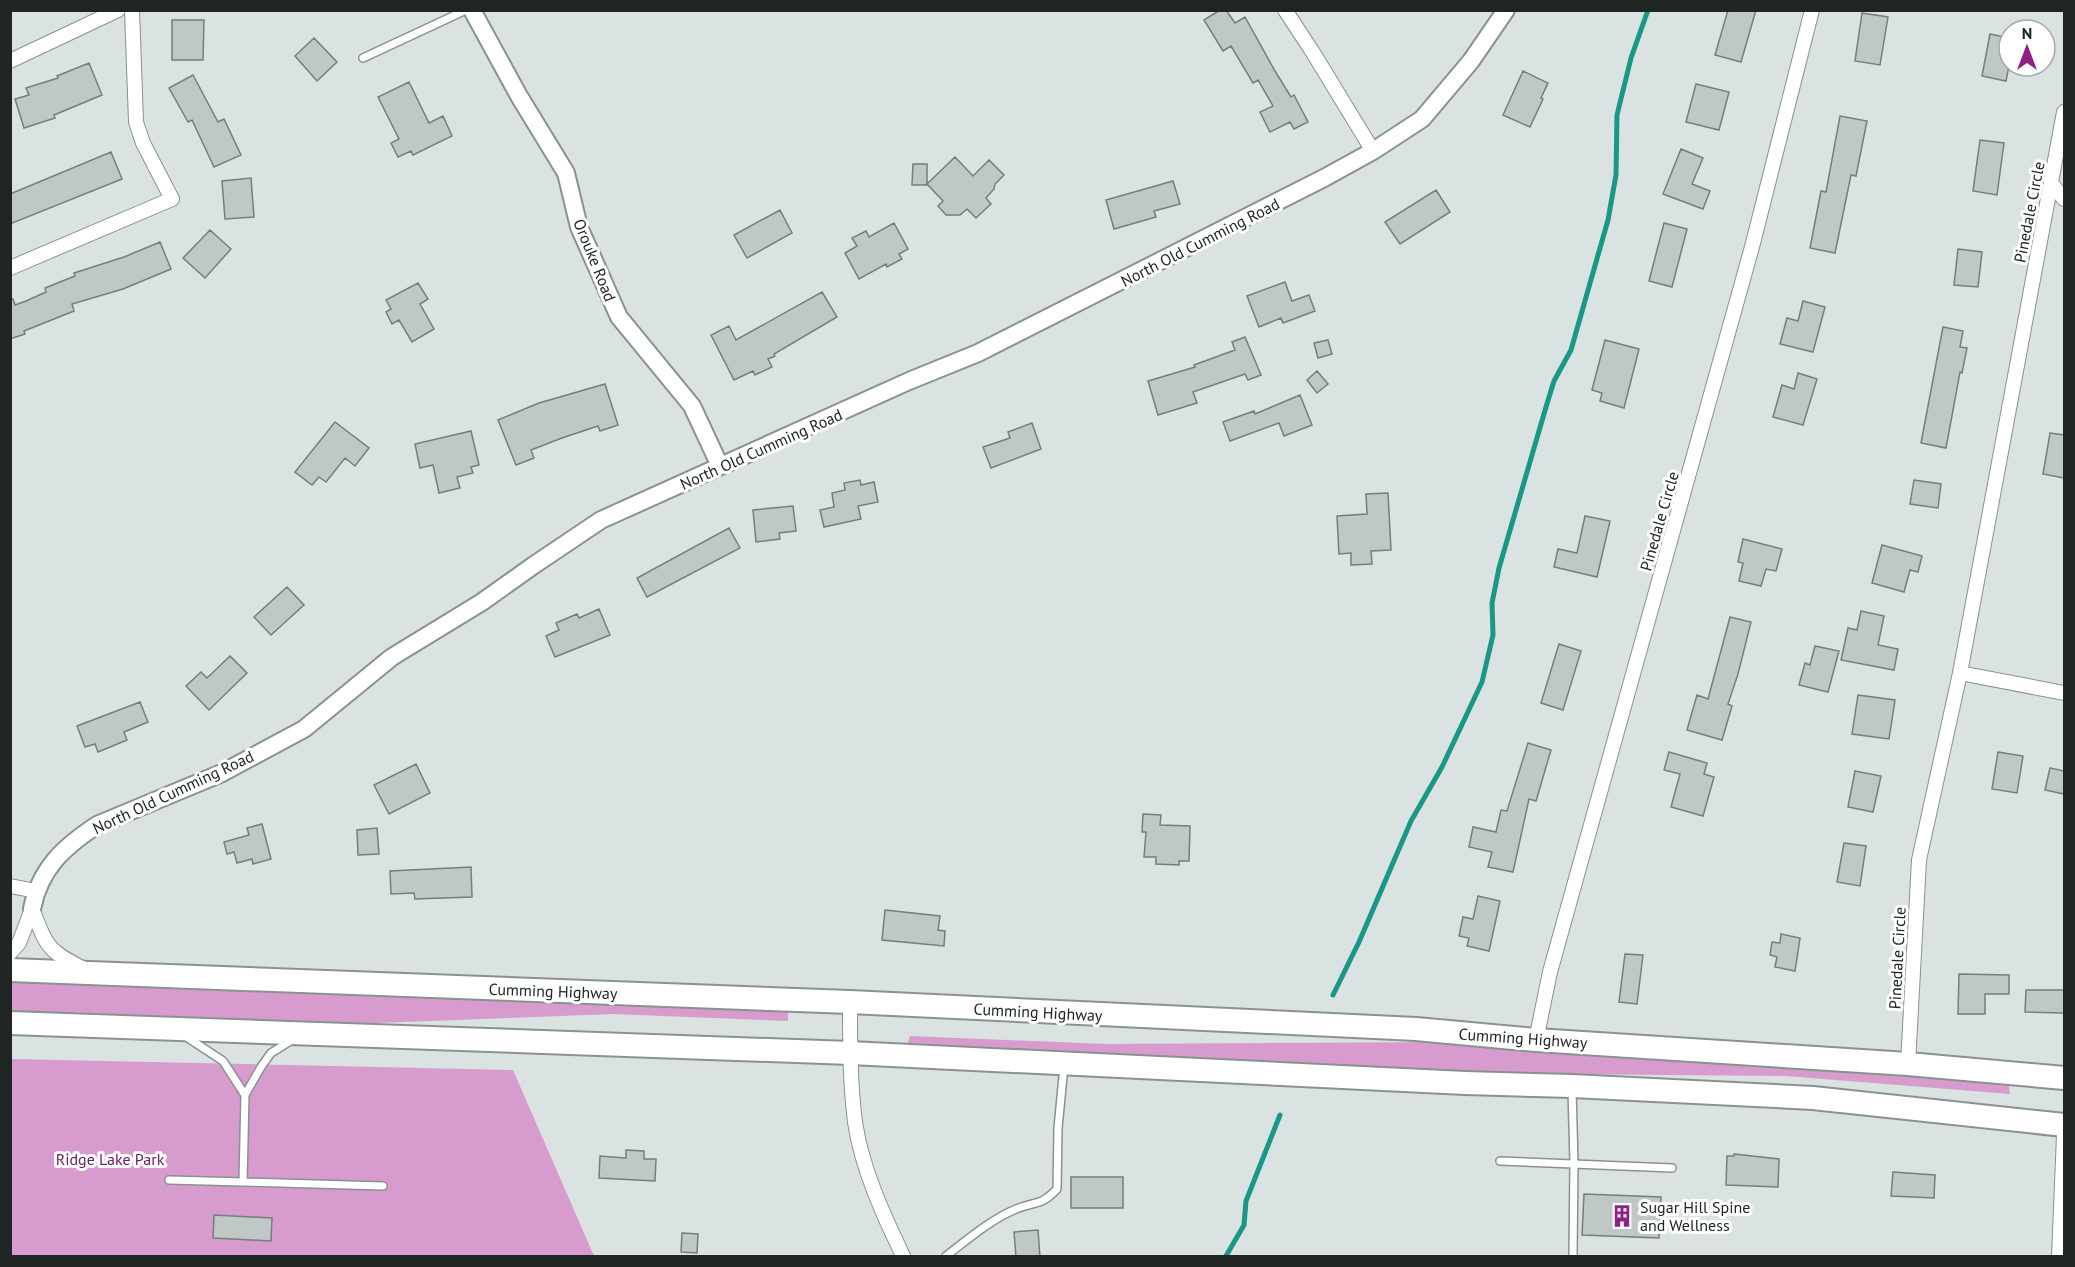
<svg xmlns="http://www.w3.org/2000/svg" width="2075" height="1267" font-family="'PT Sans',sans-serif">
<rect width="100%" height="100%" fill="#dae3e1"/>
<path fill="#d89bcd" d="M11,982L788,1010V1021L613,1014L325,1025L11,1016Z
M910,1036L1105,1044L1446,1042L2008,1080L2010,1094L1786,1076L1446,1073L908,1043Z
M11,1059L513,1070L594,1256H11Z"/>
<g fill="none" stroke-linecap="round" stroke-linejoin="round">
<path stroke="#199789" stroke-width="5" d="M1333,995L1359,942L1411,821L1442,767L1482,682L1493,635L1492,603L1499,568L1546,407L1554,381L1571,350L1608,220L1616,175L1617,115L1631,58L1648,10
M1226,1256L1244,1225L1246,1201L1280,1115"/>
</g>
<path fill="#bfc8c7" stroke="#757e7c" stroke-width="1.5" d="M1220,10H1226L1235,23L1245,17L1275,71L1291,97L1294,95L1308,122L1294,129L1290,122L1270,132L1260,112L1273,106L1258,80L1253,83L1231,46L1223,51L1204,20Z
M1728,10H1756L1741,62L1715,55Z
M1862,13L1888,17L1880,65L1855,61Z
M172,20H204L203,60H172Z
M1990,34L2009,38V66L2006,81L1982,76Z
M314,38L337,62L317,81L295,56Z
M89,63L102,95L54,115L55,118L24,128L15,99L29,95L26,88L58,78L57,76Z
M1523,71L1548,83L1541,98L1543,99L1530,127L1503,115Z
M193,75L218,122L224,119L241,155L214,167L192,120L188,122L169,88Z
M409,82L429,123L443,116L452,136L413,155L411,151L398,157L391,143L399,139L378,97Z
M1696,84L1729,92L1719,130L1686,122Z
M1840,116L1867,121L1856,176L1851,175L1835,253L1810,248L1821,191L1826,192Z
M1980,140L2004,143L1997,195L1973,191Z
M1681,149L1703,158L1692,184L1710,191L1703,209L1663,194Z
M111,152L122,179L10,224V194Z
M955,157L973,176L989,160L1004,175L995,184L994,189L986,198L991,204L976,218L967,209L960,215H946L938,206L943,201L927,184Z
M913,164H927V185H912Z
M251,178L254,217L225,219L222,181Z
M1173,181L1180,204L1154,211L1156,217L1114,229L1106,200Z
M1436,190L1450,212L1400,244L1385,222Z
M780,210L792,233L747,258L734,235Z
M894,223L908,249L899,254L902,259L887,267L886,264L859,279L845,253L857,246L852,238L866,231L869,237Z
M1664,223L1687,229L1672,287L1649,281Z
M210,230L231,249L205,278L183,258Z
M160,242L171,269L123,289L72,304L74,311L24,331L25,334L10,339V300L13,299L15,305L26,301L46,292L45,288L75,276L74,273L124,257Z
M1958,249L1982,252L1978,287L1954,285Z
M1285,282L1292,301L1309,295L1315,311L1283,323L1281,318L1259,327L1247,296Z
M418,283L428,299L420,304L434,329L412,342L399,320L392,324L386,312L391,309L386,300Z
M822,292L837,317L774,354L775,356L768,359L772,367L755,375L753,371L734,380L711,335L729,326L736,340Z
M1803,301L1825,307L1813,352L1780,344L1787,318L1798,321Z
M1943,327L1963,331L1960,347L1967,348L1962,373L1960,372L1946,448L1921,443Z
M1245,337L1261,375L1248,380L1245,374L1193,392L1197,403L1158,415L1148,381L1195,367L1194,365L1235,350L1232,342Z
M1328,340L1332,354L1318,358L1314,343Z
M1605,340L1639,349L1624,408L1600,401L1602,393L1592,390Z
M1317,371L1328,384L1317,393L1307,380Z
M1798,373L1817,379L1803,425L1773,417L1782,385L1794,389Z
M605,384L618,425L600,431L598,426L562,438L531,450L534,458L516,465L498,420L539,403Z
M1300,395L1312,425L1284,436L1279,423L1230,441L1223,422L1254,411L1255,414Z
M335,422L369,448L355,466L345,458L326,482L319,477L312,485L295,472Z
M1032,423L1041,449L991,468L983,447L1010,438L1008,432Z
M471,431L479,465L471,467L473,473L457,477L460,488L439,493L433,465L420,468L415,444Z
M2050,433L2064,435V478L2043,474Z
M860,480L861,485L874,482L878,502L858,506L861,519L824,527L820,510L834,507L832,493L845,490L844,483Z
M1914,480L1941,484L1938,508L1910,504Z
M1388,493L1391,550L1371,551L1372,564L1351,565V553L1339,554L1337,516L1367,514L1366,494Z
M793,506L796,531L779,533L780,539L756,542L753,510Z
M1585,516L1610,521L1597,577L1554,567L1558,549L1577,553Z
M729,528L740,548L647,597L637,578Z
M1743,539L1782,549L1776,571L1766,569L1761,586L1739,581L1743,563L1738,562Z
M1882,545L1922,556L1918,572L1910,570L1904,592L1872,583Z
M287,587L304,605L271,635L254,617Z
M599,609L610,635L555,657L546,636L559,630L556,623L577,614L579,618Z
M1861,611L1884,616L1878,645L1898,649L1894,670L1841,660L1848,628L1857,630Z
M1730,617L1751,622L1738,674L1728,704L1732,706L1722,740L1687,730L1697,695L1708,699Z
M1559,644L1581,651L1563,710L1541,703Z
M1815,646L1839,651L1828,692L1799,685L1805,663L1810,665Z
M230,656L247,673L209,710L186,686L201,672L207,678Z
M1858,695L1895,700L1889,739L1852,734Z
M140,702L148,722L124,732L127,740L98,752L95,744L85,747L77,726Z
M1528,743L1551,750L1536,801L1529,799L1513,872L1488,867L1492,852L1469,847L1473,827L1496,832L1501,810L1507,811Z
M1669,752L1707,763L1704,774L1714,777L1703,816L1671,807L1680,774L1664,770Z
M1998,752L2023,756L2017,793L1992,789Z
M416,764L430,793L389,814L374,785Z
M2050,768L2064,771V794L2045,790Z
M1855,771L1881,776L1873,812L1848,807Z
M1143,814L1161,815L1160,825L1190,826L1189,861H1179V865L1156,864V857H1144L1146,832H1142Z
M262,824L271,859L253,864L252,859L237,863L234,852L227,854L224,842L249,835L247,828Z
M377,828L379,854L358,855L357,830Z
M1844,843L1866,846L1860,886L1837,882Z
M471,867L472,897L415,899L414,893L391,894L390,871Z
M1478,896L1500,901L1489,951L1467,946L1469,938L1459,936L1463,917L1473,919Z
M885,910L940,916L938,930L945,931L944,946L882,940Z
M1781,934L1800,938L1795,971L1775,967L1777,957L1770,955L1772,942L1780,943Z
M1625,954L1643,955L1637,1004L1619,1002Z
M1959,974L2009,975V994H1985V1014H1958Z
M2026,990H2064V1013L2025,1012Z
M626,1150L644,1151V1159H656L655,1181L599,1178L600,1156L626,1158Z
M1734,1154L1779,1159L1778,1187L1726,1185L1727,1156H1734Z
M1893,1172L1935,1175L1934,1198L1891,1196Z
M1071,1177H1123V1208H1071Z
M1584,1194L1661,1197L1659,1238L1582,1235Z
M214,1215L272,1218L271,1241L213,1238Z
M1038,1230L1040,1257H1016L1014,1232Z
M682,1233L698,1234L697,1253L681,1252Z"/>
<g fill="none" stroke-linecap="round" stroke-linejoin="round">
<g stroke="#899290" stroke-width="10">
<path id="service" d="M363,58L466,10
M185,1036L223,1061L245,1095
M1572,1089L1574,1163L1573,1256
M1500,1161L1672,1168
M169,1180L243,1182L245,1095L261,1067L271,1053L292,1040
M243,1182L383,1186
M946,1256C968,1239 990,1220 1016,1209C1036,1201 1041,1206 1057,1189L1058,1128L1064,1066"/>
</g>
<g stroke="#899290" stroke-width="16">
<path id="minor" d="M1285,10L1312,51L1373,151
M10,61L118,10
M2051,183L2064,199
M10,268L172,199L143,143L136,122L132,10
M1960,673L2064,693
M10,886L36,891
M32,909C48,949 47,950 86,970
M10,953L19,943L32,909
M850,1002C850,1042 850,1083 855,1122C862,1169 883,1214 903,1256
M1536,1040L1550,972L1752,247L1812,10
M1908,1064L1919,860L1960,673L2064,112
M2059,1256L2064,1135"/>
</g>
<g stroke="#899290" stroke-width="20">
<path id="tertiary" d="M472,10L519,96L566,173L579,227L619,317L692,406L720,466
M32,909C40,868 64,847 97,825L222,773L304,729L392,657L482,602L534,565L601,520L909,381L978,353L1324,178L1373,151L1422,119L1471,61L1506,10"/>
</g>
<g stroke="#899290" stroke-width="26">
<path id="trunk" d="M10,970L850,1002L1416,1029L1536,1040L1908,1064L2064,1078
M10,1023L850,1053L1465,1083L1572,1086L1813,1098L2064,1125"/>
</g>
<use href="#service" stroke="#fff" stroke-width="7"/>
<use href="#minor" stroke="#fff" stroke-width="14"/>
<use href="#tertiary" stroke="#fff" stroke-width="16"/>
<use href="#trunk" stroke="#fff" stroke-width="22"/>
</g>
<defs>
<g id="building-bare" transform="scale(1.8)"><path d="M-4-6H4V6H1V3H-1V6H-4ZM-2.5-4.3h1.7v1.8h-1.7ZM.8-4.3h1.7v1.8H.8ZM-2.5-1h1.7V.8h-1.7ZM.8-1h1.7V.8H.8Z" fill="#8f2184" stroke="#fff" stroke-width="2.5" paint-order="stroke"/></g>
</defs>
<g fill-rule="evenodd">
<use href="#building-bare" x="1622" y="1216"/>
</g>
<g text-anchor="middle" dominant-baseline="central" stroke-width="6" stroke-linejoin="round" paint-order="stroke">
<g font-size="16" fill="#202423" stroke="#fff">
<text transform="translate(2029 212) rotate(-79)">Pinedale Circle</text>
<text transform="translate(1200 242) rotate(-27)">North Old Cumming Road</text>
<text transform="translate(595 260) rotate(68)">Orouke Road</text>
<text transform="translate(761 449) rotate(-24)">North Old Cumming Road</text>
<text transform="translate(1659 521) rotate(-74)">Pinedale Circle</text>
<text transform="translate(173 792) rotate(-25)">North Old Cumming Road</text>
<text transform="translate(1897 958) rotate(-87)">Pinedale Circle</text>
<text transform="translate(553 991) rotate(2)">Cumming Highway</text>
<text transform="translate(1038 1012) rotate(3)">Cumming Highway</text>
<text transform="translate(1523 1038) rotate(4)">Cumming Highway</text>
</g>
<g font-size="16" fill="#6a2062" stroke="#fff">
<text x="110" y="1159">Ridge Lake Park</text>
</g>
<g font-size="16" fill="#202423" stroke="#fff" text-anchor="start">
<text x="1640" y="1207">Sugar Hill Spine<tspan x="1640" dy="18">and Wellness</tspan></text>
</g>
</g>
<rect width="2075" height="1267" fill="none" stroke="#202423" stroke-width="24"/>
<g transform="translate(2027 48)"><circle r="28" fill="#ffffff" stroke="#a6a7a7" stroke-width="1.5"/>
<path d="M0-4.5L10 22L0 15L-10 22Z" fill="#8f2184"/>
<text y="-9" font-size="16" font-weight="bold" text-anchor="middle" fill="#202423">N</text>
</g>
</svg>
